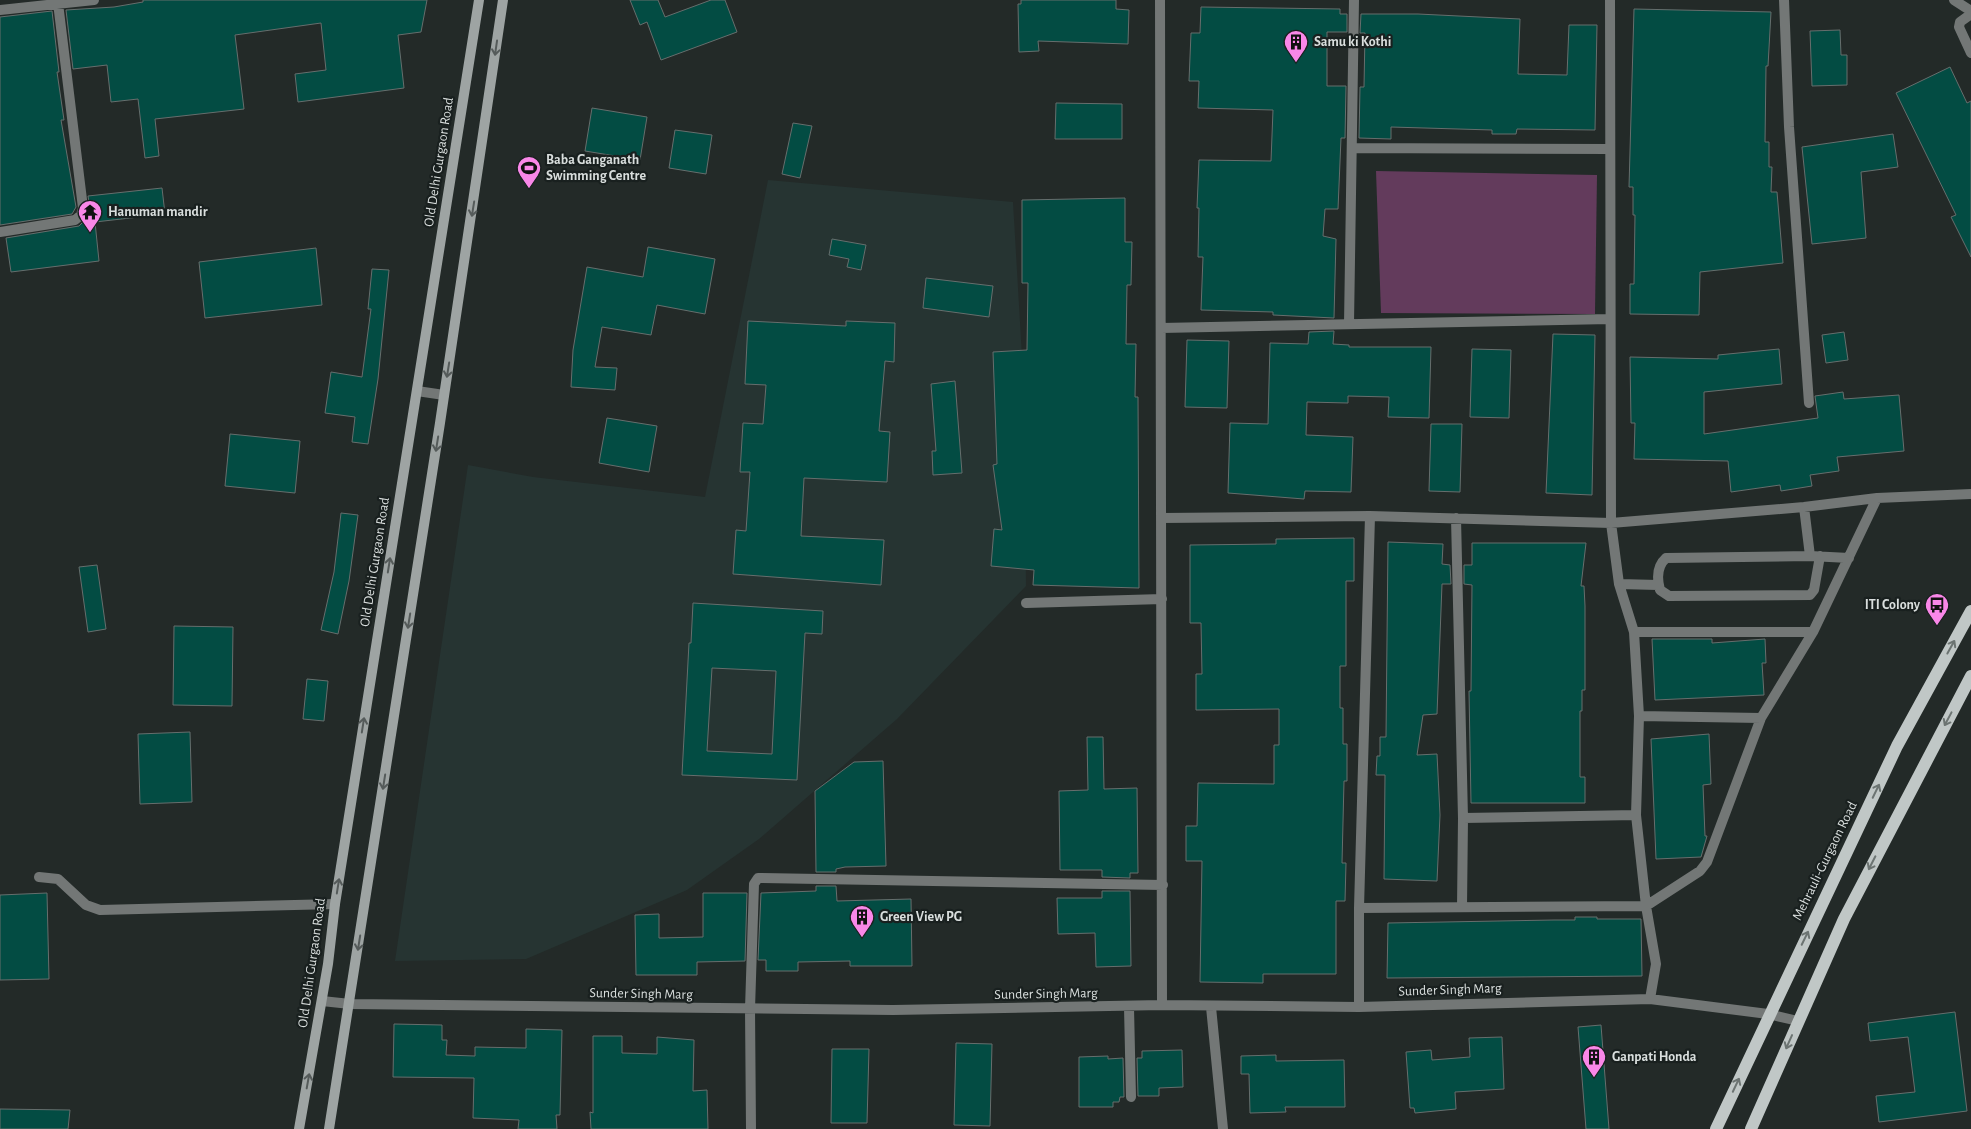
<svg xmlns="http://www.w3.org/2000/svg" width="1971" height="1129" font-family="'Alegreya Sans',sans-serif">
<rect width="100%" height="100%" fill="#232a28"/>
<path fill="#263432" d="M768,180L1013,202L1024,391L1026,586L897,719L759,839L687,890L526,959L395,961L468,465L533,477L705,497Z"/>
<path fill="#633b5c" d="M1376,171L1597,175L1595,314L1381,313Z"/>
<path fill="#034c43" stroke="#666e6d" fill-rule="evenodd" d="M143,0H427L421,32L398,35L404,88L298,102L295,74L326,70L321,23L235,35L244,109L155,119L159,156L145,158L138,99L111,102L107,65L73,69L66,10L114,7L143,2Z
M630,0H658L665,17L711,0H725L737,32L661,60L647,22L640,25Z
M1021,0H1116V9L1129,10L1128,44L1038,41L1039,51L1019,52L1018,4H1021Z
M1201,7L1340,9V14H1347V32H1327V86H1346L1345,138H1341L1338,209H1325L1323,236L1336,239L1334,318L1273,315V312L1201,310L1203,257H1198L1199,208H1197L1199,160L1271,161L1273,110L1198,108L1199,81H1189L1191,33H1200Z
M1634,9L1771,12L1768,66H1766L1765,142H1769V167H1772L1771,192H1777L1783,263L1700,272L1699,315L1630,314V284H1634L1635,215H1633V187H1629Z
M52,11L59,72H57L64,120H61L76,207L72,214L0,225V17Z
M1361,14H1418L1520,19L1518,74L1567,75L1569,25H1597L1595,130L1517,129L1516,134H1492V130L1391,127V139L1359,138L1360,87H1364L1365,33H1360Z
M1840,30L1841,55H1847V85L1812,86L1810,31Z
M1950,67L1967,103L1971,101V257L1951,217L1956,215L1896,93Z
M1056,103L1122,104V139H1055Z
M592,108L647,117L640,160L585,151Z
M793,123L812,126L800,178L782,174Z
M675,130L712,135L706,174L669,168Z
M1893,134L1898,167L1861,172L1866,238L1812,244L1802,147Z
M162,188L165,214L95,222L99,261L11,272L6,238L79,226L88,217L90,208L88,196Z
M1125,198V242H1132L1131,285H1127L1126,344H1136L1135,397H1138L1139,588L1033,585L1034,570L991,566L994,529L1002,530L993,465L997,464L993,352L1027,350L1028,283H1022V200Z
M832,239L866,245L861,270L847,267L849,259L829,255Z
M648,247L715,259L705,314L657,305L651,335L602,327L595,367L617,368L615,390L571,387L573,350L587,267L643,277Z
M316,248L322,305L205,318L199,262Z
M372,269L389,270L378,379L368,444L352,442L355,417L325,413L331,372L362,377L371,309H368Z
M926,278L993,286L989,317L923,308Z
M748,321L846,326V321L895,323L894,362L885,361L879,431L890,432L887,482L804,478L801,536L884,540L881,585L733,574L736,530L746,531L750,472H740L743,423L763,424L766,385L745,384Z
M1334,331L1333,344L1349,345V347H1431L1429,418L1388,417L1389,397L1348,396V403L1307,402L1306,435L1353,437L1351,492L1305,491L1304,499L1228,493L1230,423L1268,424L1270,343L1308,344L1309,332Z
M1844,332L1848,360L1826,363L1822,335Z
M1553,334L1595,335L1592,495L1546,493Z
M1187,340L1229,341L1227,408L1185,407Z
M1472,349L1511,350L1509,418L1470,417Z
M1779,349L1782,384L1704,392V434L1818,418L1815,396L1843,392L1844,399L1899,395L1904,451L1837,457L1839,471L1810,475L1812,486L1781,491L1780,485L1731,492L1728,461L1634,459L1635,423H1631L1630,357L1718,359V355Z
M955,381L962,473L933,475L932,451H936L931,384Z
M607,418L657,426L649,472L599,463Z
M1431,424H1462L1460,492L1429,491Z
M230,434L300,441L295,493L225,486Z
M341,513L358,515L349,581L338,634L321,630L334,572Z
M1354,538V581H1346V666H1340V708H1343V744H1347V781H1344L1342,863H1346L1345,901H1336V974H1263V983L1200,982L1202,861H1186V826H1197L1198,783L1274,784V745H1279V709L1196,710V674H1202L1201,623H1190V545L1276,544V539Z
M1388,542L1443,544L1442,564L1450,565L1451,584H1442L1437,714L1423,715L1417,755L1437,754L1440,815L1437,881L1384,879L1385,775H1376L1377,756H1380V737H1386Z
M1472,543H1586L1581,586H1584L1585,606V690H1582V711H1580V777H1585V803H1471L1469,691H1471L1472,585L1464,584V565H1472Z
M97,565L106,629L88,632L79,567Z
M693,603L823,611L822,634L805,633L797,780L682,775L689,643H691ZM712,668L776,671L772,754L707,751Z
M174,626L233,627L232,706L173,705Z
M1652,639H1712V643L1765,639L1766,663H1762L1764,695L1655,700Z
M307,679L328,681L324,721L303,719Z
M190,732L192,802L140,804L138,734Z
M1709,734L1711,784L1703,785L1705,836H1707L1701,857L1656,859L1651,739Z
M1087,737H1103L1104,789L1137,788L1138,873H1130V878L1102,877V870H1060L1059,791L1088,790Z
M883,761L886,866L845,867L836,869V872H816L815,791L854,762Z
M816,886H836L837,901L911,899L912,966H850V961L798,962V971H766V960H758L761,893L816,891Z
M1102,891H1130L1131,966L1096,967L1095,933L1058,934L1057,898H1102Z
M47,893L49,979L0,980V895Z
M703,893H747L745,961L697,962V975H636L635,915L659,914V938L703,937Z
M1575,917H1597V919H1641L1642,976L1387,978L1388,923L1554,920H1575Z
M1955,1012L1967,1111L1879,1122L1876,1096L1915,1092L1908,1037L1870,1041L1868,1023Z
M394,1024L442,1025V1040H447L446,1055L475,1056V1047L526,1048V1029L562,1030L560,1115H556L557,1129H518L519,1120L473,1118L474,1078L393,1077Z
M1601,1025L1609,1129H1586L1578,1027Z
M593,1036H622V1053L657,1054V1037L694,1040L693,1091L707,1090L708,1129H591L590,1112L593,1113Z
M1502,1037L1504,1089L1455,1092L1456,1109L1415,1113L1414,1108H1410L1406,1052L1431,1050L1432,1060L1470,1057L1469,1038Z
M956,1043L992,1044L990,1126L954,1125Z
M832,1049H869L867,1123H831Z
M1182,1050L1183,1087L1159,1088V1096H1138L1137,1058H1142V1051Z
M1276,1055V1061L1344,1060L1345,1107H1285L1286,1112L1250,1113L1249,1074H1241V1056Z
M1108,1056V1059L1123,1058L1124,1097H1120L1119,1102H1113V1107H1079V1057Z
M0,1109L70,1110L68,1129H0Z"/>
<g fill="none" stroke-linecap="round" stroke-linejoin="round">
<path stroke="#737776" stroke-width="10" d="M1160,0L1162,1005
M1610,0L1611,523L1619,584L1634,632L1639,716L1636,815L1646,906L1656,964L1650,999
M1784,0L1789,127L1809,403
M1954,0L1971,11
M0,10L94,0
M1971,14L1960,22L1959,27L1971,53
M1352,148L1610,149
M0,232L75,220L81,215L83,208L58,3
M1349,324L1354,0
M1161,328L1610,319
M417,391L444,395
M1804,507L1810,556L1849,558
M1162,518L1370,516L1611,523L1804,507L1877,498L1971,494
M1456,518L1463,818L1462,907
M1810,556L1666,558C1657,566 1657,579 1660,590L1669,596L1810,595L1814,590L1820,556
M1619,584L1658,585
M1026,603L1162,599
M1634,632H1813
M1639,716L1761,718
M1463,818L1636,815
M39,877L58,879L86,905L100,910L335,904
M1359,908L1646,906L1700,871L1707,862L1761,718L1813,632L1877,498
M322,1001L350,1004L893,1010L1162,1005L1359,1007L1650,999L1768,1014L1798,1021
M1129,1007L1131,1097
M1211,1007L1223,1129
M1359,1007V908L1370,516
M751,1129L750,1009L754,884L758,878L1163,885"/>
<path stroke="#9ea4a3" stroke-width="10" d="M299,1129L328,964L335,904L479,0
M329,1129L440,423L503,0"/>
<path stroke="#c0c7c6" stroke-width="12" d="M1716,1129L1897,746L1971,611
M1751,1129L1844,919L1971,676"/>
</g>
<defs><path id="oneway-shaft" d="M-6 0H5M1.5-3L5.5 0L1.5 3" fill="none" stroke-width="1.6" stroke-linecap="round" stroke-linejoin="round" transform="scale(1.25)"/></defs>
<g stroke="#555b5a">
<use href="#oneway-shaft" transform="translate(496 48) rotate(98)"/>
<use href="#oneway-shaft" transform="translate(473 209) rotate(99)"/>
<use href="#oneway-shaft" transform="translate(448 370) rotate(99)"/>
<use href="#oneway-shaft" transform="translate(437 444) rotate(99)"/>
<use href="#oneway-shaft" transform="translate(389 565) rotate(-81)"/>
<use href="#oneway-shaft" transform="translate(409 621) rotate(99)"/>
<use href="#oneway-shaft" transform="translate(363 725) rotate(-81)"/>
<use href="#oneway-shaft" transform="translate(384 782) rotate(99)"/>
<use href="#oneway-shaft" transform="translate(338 886) rotate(-81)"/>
<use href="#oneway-shaft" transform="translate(359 943) rotate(99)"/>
<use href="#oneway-shaft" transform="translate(308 1081) rotate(-80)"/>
</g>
<g stroke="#6c7472">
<use href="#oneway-shaft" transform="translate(1951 647) rotate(-61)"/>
<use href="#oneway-shaft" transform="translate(1948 719) rotate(118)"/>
<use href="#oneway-shaft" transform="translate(1876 791) rotate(-64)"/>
<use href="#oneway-shaft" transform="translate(1872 863) rotate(117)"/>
<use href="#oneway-shaft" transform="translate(1805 938) rotate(-64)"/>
<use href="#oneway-shaft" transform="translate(1789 1042) rotate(114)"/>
<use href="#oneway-shaft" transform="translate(1736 1085) rotate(-65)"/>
</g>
<defs>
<g id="building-pin" transform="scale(1.25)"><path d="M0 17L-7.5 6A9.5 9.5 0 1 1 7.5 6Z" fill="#f987e8" stroke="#19201f"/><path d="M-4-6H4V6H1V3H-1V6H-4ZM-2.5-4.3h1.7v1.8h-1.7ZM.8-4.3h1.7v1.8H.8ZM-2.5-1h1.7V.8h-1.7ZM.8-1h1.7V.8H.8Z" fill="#111"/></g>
<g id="stadium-pin" transform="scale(1.25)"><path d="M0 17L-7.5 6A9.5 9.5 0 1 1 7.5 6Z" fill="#f987e8" stroke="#19201f"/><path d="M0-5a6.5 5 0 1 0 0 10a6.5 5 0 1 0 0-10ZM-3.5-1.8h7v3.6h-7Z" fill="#111"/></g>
<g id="temple-pin" transform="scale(1.25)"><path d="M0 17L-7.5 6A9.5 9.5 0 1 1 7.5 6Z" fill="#f987e8" stroke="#19201f"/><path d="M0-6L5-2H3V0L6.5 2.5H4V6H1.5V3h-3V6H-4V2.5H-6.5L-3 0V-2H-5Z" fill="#111"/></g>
<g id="bus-pin" transform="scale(1.25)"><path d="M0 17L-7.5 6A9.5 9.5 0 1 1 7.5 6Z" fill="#f987e8" stroke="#19201f"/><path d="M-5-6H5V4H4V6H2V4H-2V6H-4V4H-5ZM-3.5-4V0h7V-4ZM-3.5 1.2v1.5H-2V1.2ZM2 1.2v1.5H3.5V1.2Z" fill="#111"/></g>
</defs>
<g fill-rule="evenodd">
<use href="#building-pin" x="1296" y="42"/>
<use href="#stadium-pin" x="529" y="168"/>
<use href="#temple-pin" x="90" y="212"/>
<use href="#bus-pin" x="1937" y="605"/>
<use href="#building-pin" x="862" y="917"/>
<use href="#building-pin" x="1594" y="1057"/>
</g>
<g text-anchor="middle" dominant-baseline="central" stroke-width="4.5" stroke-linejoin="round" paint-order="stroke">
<g font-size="14" font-weight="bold" fill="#d9dedd" stroke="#19201f" text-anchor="start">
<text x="1314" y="42">Samu ki Kothi</text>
<text x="546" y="160">Baba Ganganath<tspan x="546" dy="16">Swimming Centre</tspan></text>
<text x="108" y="212">Hanuman mandir</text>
<text x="1920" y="605" text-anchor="end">ITI Colony</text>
<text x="880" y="917">Green View PG</text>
<text x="1612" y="1057">Ganpati Honda</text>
</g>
<g font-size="14" fill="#d9dedd" stroke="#19201f">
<text transform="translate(439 162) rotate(-81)">Old Delhi Gurgaon Road</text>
<text transform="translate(375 562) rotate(-81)">Old Delhi Gurgaon Road</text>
<text transform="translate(1825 861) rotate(-64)">Mehrauli-Gurgaon Road</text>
<text transform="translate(312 963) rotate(-82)">Old Delhi Gurgaon Road</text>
<text transform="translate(1450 990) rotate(-2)">Sunder Singh Marg</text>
<text transform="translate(641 994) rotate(1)">Sunder Singh Marg</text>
<text transform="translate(1046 994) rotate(-1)">Sunder Singh Marg</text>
</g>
</g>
</svg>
